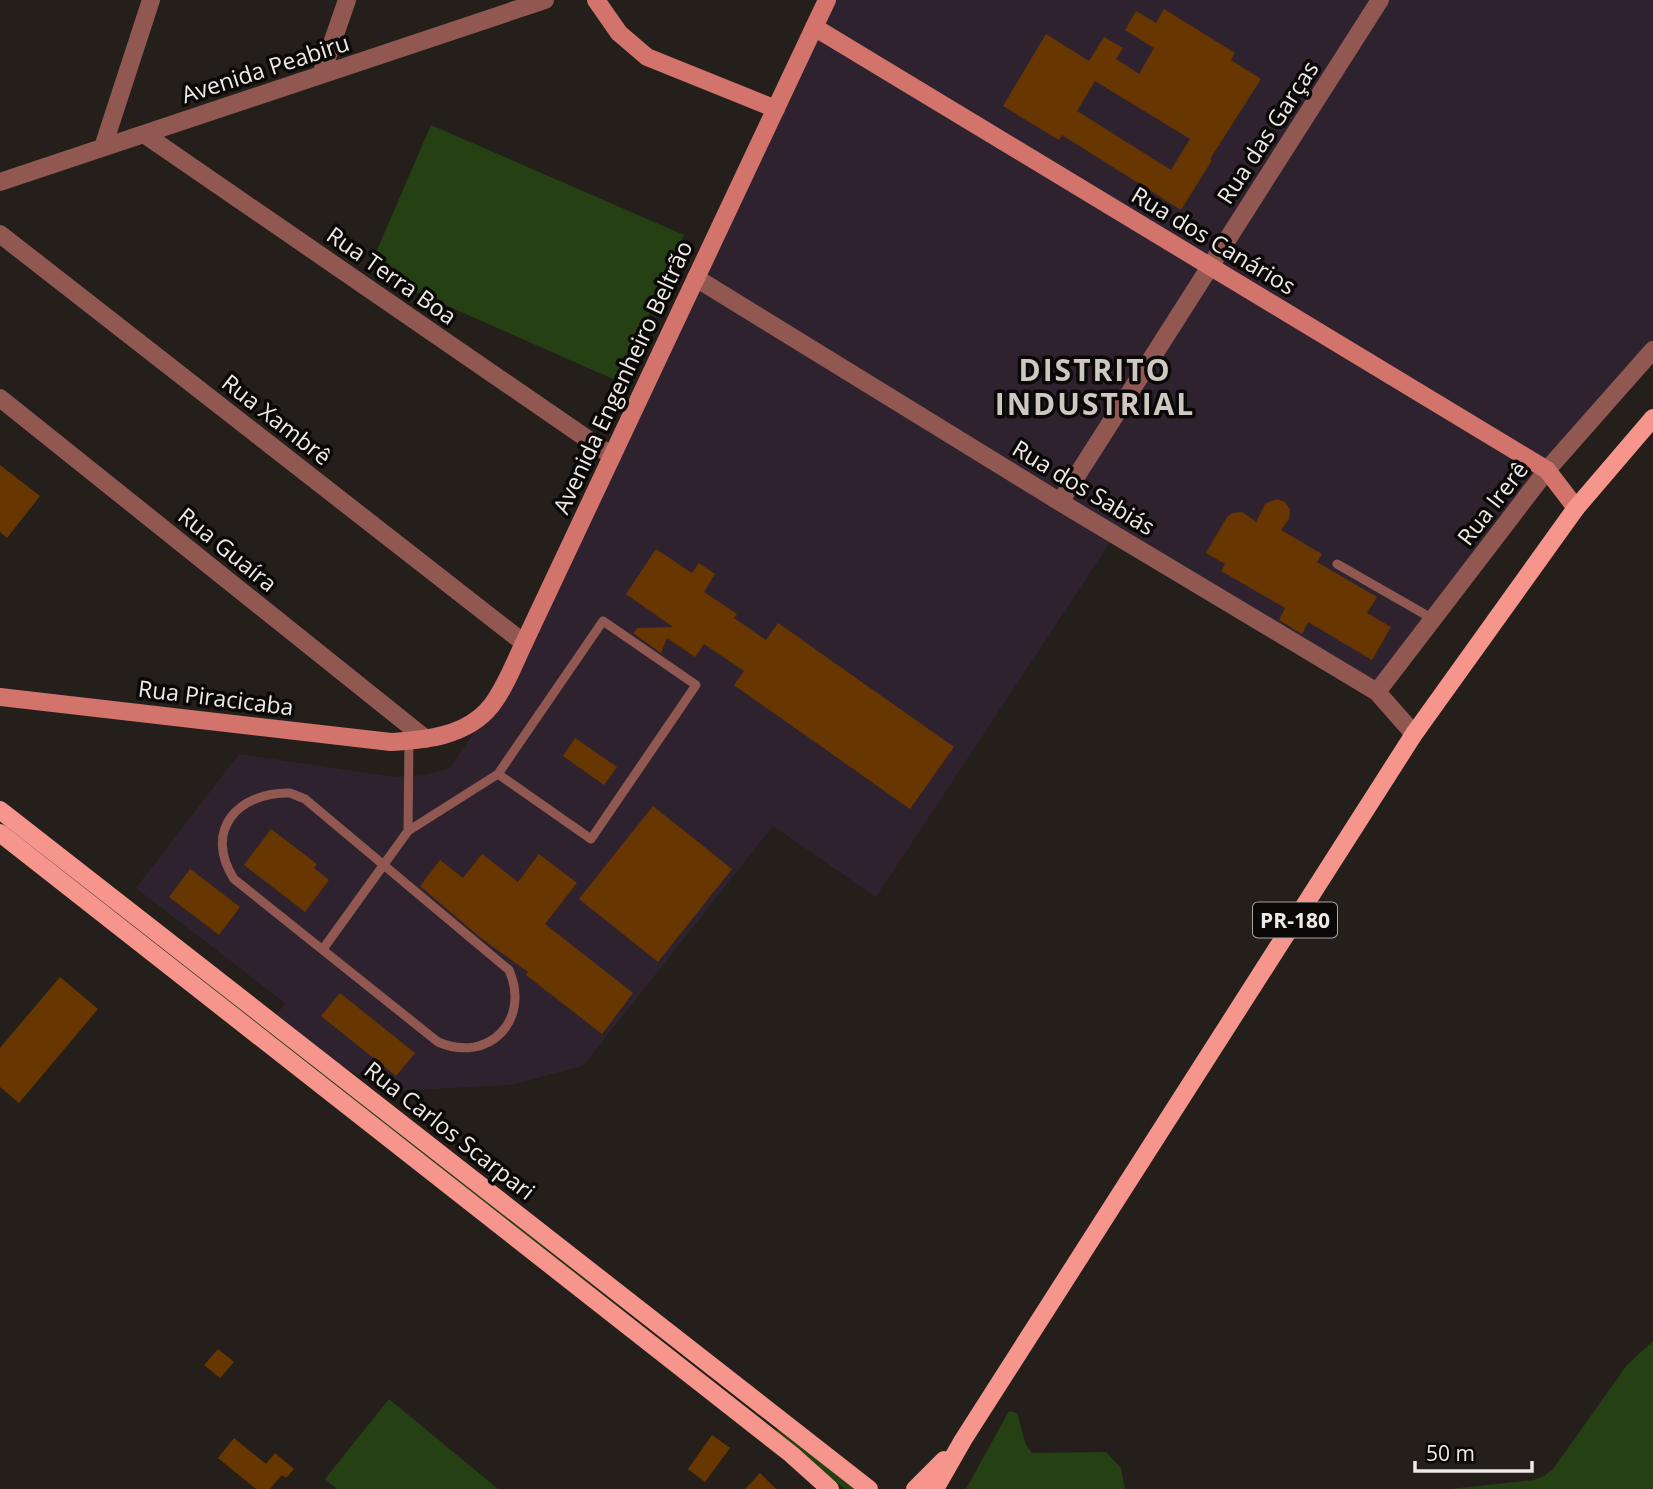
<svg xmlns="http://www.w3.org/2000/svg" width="1653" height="1489" font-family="'Open Sans',sans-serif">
<rect width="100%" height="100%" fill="#241f1a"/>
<path fill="#2f222f" d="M827,0H1653V350L1377,692L1115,535L876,897L773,826L583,1066L510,1085L391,1091L267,1029L285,1003L136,888L239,754L395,777L424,775L450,768L499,694Z"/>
<path fill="#254013" d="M431,125L684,235L620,382L368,271Z
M86,879L757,1418L753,1422L82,884Z
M1653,1341V1489H1450L1534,1480L1544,1476L1553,1469L1627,1365Z
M389,1399L498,1489H337L325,1479Z
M1009,1411L1017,1413L1026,1445L1032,1453L1106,1452L1121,1468L1125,1489H966Z
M778,1429L859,1489H845L775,1435Z"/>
<path fill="#683600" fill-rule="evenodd" d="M1164,9L1235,53L1231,60L1261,79L1210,159L1212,160L1181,210L1062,135L1059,140L1003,106L1046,34L1089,61L1104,37L1123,48L1116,59L1139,74L1154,48L1125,30L1136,11L1156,23ZM1095,81L1190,139L1171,170L1077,111Z
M0,465L40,496L7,538L0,532Z
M1277,499L1285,502L1290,510L1289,519L1281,530L1322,554L1317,562L1377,597L1367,613L1391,627L1372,660L1308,622L1302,634L1279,620L1285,608L1221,571L1225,564L1206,553L1227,517L1232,513L1242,512L1256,522L1265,504Z
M656,549L692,573L699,563L715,574L704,592L737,614L734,618L766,640L778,623L954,747L910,809L734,685L744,671L704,644L695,657L667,638L661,653L633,633L638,628L673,627L626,594Z
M575,738L617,767L604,785L563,756Z
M653,806L732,869L658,962L579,899Z
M271,829L317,864L314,868L329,880L305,912L244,865Z
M482,854L518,882L539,854L577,883L545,924L633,993L602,1034L526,975L528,972L481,938L420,886L440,860L463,878Z
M190,869L240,907L219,935L169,897Z
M60,977L98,1009L19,1103L0,1087V1048Z
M340,993L415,1053L396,1076L321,1016Z
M218,1349L234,1362L220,1378L204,1365Z
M712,1435L730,1448L705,1482L688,1469Z
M234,1438L266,1464L275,1453L294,1469L286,1478L282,1475L270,1489H256L218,1458Z
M760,1473L776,1489H745Z"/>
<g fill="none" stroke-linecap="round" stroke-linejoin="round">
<path stroke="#915751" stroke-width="9" d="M1337,564L1433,619
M290,793L305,799L509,970C531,1020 489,1064 438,1042L234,879C203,830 238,792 290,793Z
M408,831L409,741
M323,949L408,831L498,774L603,621L696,685L591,839L498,774"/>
<path stroke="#915751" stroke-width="18" d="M321,75L347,0
M144,134L612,456
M103,147L151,0
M0,182L545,0
M0,234L524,643
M696,278L1060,502L1377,692L1414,734
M0,398L426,739
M1060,502L1380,0
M1377,692L1547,470L1653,350"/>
<path stroke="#d2746c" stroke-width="18" d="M596,0L619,33L647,57L776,109
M814,27L1547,470L1576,508
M0,697L391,742C426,740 467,736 491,706C505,688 514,664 524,643L827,0"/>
<path stroke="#f6958c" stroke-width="18" d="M0,810L869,1489
M0,833L791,1454L830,1489
M915,1489L944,1460
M935,1489L963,1440L1414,734L1576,508L1653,418"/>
</g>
<g text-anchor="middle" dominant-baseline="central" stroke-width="7" stroke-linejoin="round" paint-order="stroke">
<rect fill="#0b0907" stroke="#aaa6a4" stroke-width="2" x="1253" y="902.5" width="84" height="35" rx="5"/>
<g font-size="21" font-weight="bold" fill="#eeeae8">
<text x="1295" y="920">PR-180</text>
</g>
<g font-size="23" fill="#eeeae8" stroke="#0b0907">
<text transform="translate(265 68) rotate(-18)">Avenida Peabiru</text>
<text transform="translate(1267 132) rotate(-57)">Rua das Garças</text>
<text transform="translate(1214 240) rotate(31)">Rua dos Canários</text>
<text transform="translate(392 275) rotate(35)">Rua Terra Boa</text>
<text transform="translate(622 377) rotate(-65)">Avenida Engenheiro Beltrão</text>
<text transform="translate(277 419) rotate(38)">Rua Xambrê</text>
<text transform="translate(1084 487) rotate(31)">Rua dos Sabiás</text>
<text transform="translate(1492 503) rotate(-52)">Rua Irerê</text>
<text transform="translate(228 549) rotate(39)">Rua Guaíra</text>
<text transform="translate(216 697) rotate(7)">Rua Piracicaba</text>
<text transform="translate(450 1130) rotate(38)">Rua Carlos Scarpari</text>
</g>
<g font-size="30" font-weight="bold" letter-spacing="2" fill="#cfc7c1" stroke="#0b0907">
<text x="1095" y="369">DISTRITO<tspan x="1095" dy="34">INDUSTRIAL</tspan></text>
</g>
</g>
<path d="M1415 1461v10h117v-10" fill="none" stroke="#eeeae8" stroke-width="3.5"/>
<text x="1426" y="1461" font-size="21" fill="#eeeae8" stroke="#0b0907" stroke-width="5" paint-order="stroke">50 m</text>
</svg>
